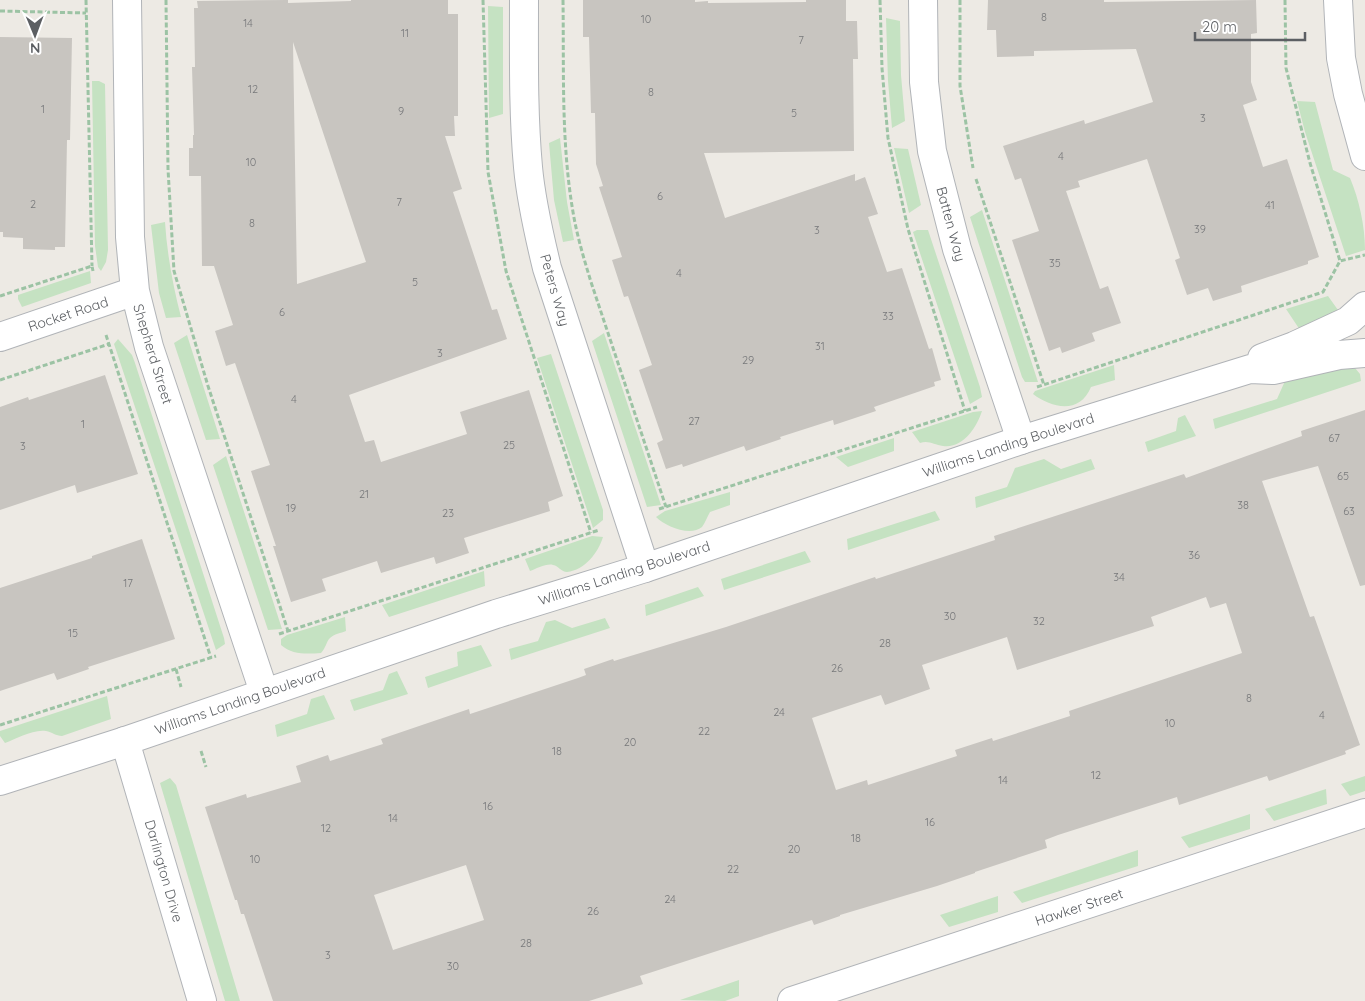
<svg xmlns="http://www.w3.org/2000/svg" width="1365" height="1001" font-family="Quicksand,sans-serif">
<rect width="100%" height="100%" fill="#edeae4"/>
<path fill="#c5e2c2" d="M488,6L503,7V114L489,118Z
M886,18L900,21L901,75L905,121L892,128L888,81Z
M92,81H99L105,84L108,250L106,262L101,271L98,267L95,246Z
M1297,101L1315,102L1333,170L1350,178C1359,199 1365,226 1365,250L1346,256L1305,132Z
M560,138L567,202L574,240L563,242L554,200L549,143Z
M894,148L908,149L921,205L909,213Z
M982,210L1038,382H1025L1022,377L970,217Z
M165,222C167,254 173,286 181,317L166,318L159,293L151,225Z
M917,230H928L980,387L982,397L970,404L913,232Z
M90,271L91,283L22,307L18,299V295Z
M1328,296L1338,310L1337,314L1300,330L1286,309Z
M604,333L661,505L647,507L592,341Z
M187,335L220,439L206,440L174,343Z
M118,339L132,355L135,363L224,638L225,644L216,650L114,344Z
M551,354L603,510V520L593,528L537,358Z
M1114,365L1115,380L1091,387C1080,414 1053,409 1033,394L1035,391Z
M1355,368L1360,374L1361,381L1215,429L1213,419L1277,399L1285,381L1333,370Z
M982,411C977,427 963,449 943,446C934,445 929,440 920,443L912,432L973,412Z
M1185,415L1196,436L1148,452L1145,442L1176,431L1178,418Z
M894,438V451L848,467L836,457Z
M226,456L282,629L268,630L213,465Z
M1044,459L1061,469L1091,459L1095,469L976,508L975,497L1007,487L1015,468Z
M730,492V505L710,512C707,517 705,523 702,527C690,537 665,526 656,517L665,511Z
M935,511L940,520L848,550L847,539Z
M592,536L603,537C598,553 585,570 567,572C561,572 559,566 553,565C547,563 536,569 530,571L525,559Z
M805,551L811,562L724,590L721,579Z
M484,571L485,586L389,617L382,605Z
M698,587L704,596L646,616L645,605Z
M345,617L346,631C341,633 334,634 330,638C326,642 326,648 321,653C307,654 292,655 281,645V639L287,635Z
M605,618L610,628L511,660L509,649L538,641L546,622L555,620L572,628Z
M481,645L492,666L428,688L425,677L458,666L457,652Z
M397,671L408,694L354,711L350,700L383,690L389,674Z
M324,695L335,719L277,737L275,725L307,714L311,699Z
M107,696L111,719L62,736C56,736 52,732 46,731C33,729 16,739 5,743L0,736V731Z
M1365,776V791L1350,796L1341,784Z
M170,778L176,785L240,1001H225L160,783Z
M1326,789L1327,804L1274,821L1265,809Z
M1250,814V829L1189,848L1181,837Z
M1138,850V866L1022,903L1013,892Z
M998,896V912L949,927L940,915Z
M739,980V996L725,1001L680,1000Z"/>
<path fill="#c8c5c0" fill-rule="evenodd" d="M288,0V3L351,1V0H448V14H458V116H454L455,136H445L462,189L453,192L492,310L497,309L507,339L349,395L365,442L374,440L381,462L467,434L460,412L529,390L563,496L548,502L550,511L464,538L469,553L436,564L434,557L381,573L377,561L322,579L326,591L291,602L273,546H276L251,471L270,465L235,363L226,366L215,331L233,325L214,266H202L201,176H189V148H193V135H194L192,67H195L194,8H198L197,1ZM293,42L366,262L297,284Z
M583,0H695V2L708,1V3L806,2V0H846V21H857L858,59H853L854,151L704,153L725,218L855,174V181L865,177L878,214L868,217L887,272L902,268L929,349L932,348L941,380L934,382L935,386L874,407L876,411L834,425L833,420L780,437L781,439L746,451L744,446L683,467L682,464L666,469L657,443L663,440L639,370L652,365L628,296L624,297L612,260L622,257L599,187L603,186L596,164L595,113H591L589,37H583Z
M988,0H1104V2L1256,0L1257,33L1251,34V82L1257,100L1243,105L1263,167L1287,159L1319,257L1308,261V264L1241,286L1242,292L1213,301L1208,288L1187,295L1175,260L1180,258L1147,159L1078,181L1080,187L1066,191L1100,289L1108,286L1121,323L1092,333L1095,341L1062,353L1060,347L1049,351L1012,240L1039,231L1021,178L1015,180L1003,146L1084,120L1085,124L1153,102L1136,49L1034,51V56L997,57L996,30H987Z
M0,37L72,38L70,140H67L65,247H55V250L23,249V238L3,237V232H0Z
M105,375L138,474L77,493L75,485L0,510V407L28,397L29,400Z
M1365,410V585L1360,586L1318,466L1262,481L1310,617L1314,616L1360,745L1345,751L1346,754L1269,781L1267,776L1179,805L1177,797L1058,835L1045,840L1047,848L975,872V873L937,886L840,915V916L814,925L812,920L640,976L643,984L589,1001H273L244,914H241L237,900H235L205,807L246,794L247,798L301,782L296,766L328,755L330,761L383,744L381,739L469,709L470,714L578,678L586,675L584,669L613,659L614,661L726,627L875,577L876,579L995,540L994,536L1184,474L1186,478L1302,436L1301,431ZM1206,597L1210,608L1226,603L1242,653L1069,711L1070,716L993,741L992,738L955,750L957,756L868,785L867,780L836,790L812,718L881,695L885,705L930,689L922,665L1007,637L1017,670L1154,626L1151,617ZM466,865L484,920L393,950L374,895Z
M142,539L175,639L88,667L89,669L57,680L54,673L0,691V588L92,558V556Z"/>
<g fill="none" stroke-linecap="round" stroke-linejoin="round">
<g stroke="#b1b4b8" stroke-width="30">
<path id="street" d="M127,0L130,237L135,291L149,347L264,692
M524,0C524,56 523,112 528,167C531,201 539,235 547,268L645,568
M923,0L924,82L932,151L957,249L1021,440
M1338,0L1341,58L1348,94L1365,156
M0,337L135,291
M125,741L202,1001
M792,1001L1365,813"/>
</g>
<g stroke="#b0b3b7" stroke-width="30">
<path id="secondary" d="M1262,358L1294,346L1348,321L1365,306
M0,781L125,741L496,614L645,568L1021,440L1250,369L1273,370L1339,355L1365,353"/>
</g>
<path stroke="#9cc3a4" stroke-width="3" stroke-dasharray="5 2.5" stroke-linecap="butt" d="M86,0L92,266
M166,0L168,169L174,271L208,386L288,631
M483,0L488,172L506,271L591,533
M563,0C564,71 561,142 573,212C577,236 584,259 591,282L666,507
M880,0L882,68L888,138L908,229L965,411
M960,0V86L973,168
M1285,0L1286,68L1310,163L1340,261
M0,11L86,13
M976,179L1044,385
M0,296L92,266L93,271
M106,335L211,658
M0,380L109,344
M1037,387L1323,292L1340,261L1365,255
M659,509L977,407
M279,634L599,530
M176,669L181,687
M0,725L216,656
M201,751L206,767"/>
<use href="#street" stroke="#fff" stroke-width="28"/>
<use href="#secondary" stroke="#fff" stroke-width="28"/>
</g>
<g text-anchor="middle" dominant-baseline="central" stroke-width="4" stroke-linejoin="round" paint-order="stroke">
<g font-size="11" fill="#77787a">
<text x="1044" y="17">8</text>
<text x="646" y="19">10</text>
<text x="248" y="23">14</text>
<text x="405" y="33">11</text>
<text x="801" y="40">7</text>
<text x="253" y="89">12</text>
<text x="651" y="92">8</text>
<text x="43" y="109">1</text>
<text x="401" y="111">9</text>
<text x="794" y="113">5</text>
<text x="1203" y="118">3</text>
<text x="1061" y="156">4</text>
<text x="251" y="162">10</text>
<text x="660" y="196">6</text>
<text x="399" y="202">7</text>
<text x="33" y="204">2</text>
<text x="1270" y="205">41</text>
<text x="252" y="223">8</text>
<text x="1200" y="229">39</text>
<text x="817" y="230">3</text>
<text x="1055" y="263">35</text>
<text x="679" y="273">4</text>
<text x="415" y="282">5</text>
<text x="282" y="312">6</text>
<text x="888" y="316">33</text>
<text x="820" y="346">31</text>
<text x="440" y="353">3</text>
<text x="748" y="360">29</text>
<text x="294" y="399">4</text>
<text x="694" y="421">27</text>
<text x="83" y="424">1</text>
<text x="1334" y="438">67</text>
<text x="509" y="445">25</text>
<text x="23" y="446">3</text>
<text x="1343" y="476">65</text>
<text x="364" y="494">21</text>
<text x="1243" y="505">38</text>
<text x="291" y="508">19</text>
<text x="1349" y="511">63</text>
<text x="448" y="513">23</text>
<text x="1194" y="555">36</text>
<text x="1119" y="577">34</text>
<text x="128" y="583">17</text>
<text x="950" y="616">30</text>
<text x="1039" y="621">32</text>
<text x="73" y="633">15</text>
<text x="885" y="643">28</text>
<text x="837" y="668">26</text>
<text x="1249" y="698">8</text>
<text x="779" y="712">24</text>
<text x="1322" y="715">4</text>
<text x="1170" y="723">10</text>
<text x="704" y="731">22</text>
<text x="630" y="742">20</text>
<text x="557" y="751">18</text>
<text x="1096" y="775">12</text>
<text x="1003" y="780">14</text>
<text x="488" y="806">16</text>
<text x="393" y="818">14</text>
<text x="930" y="822">16</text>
<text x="326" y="828">12</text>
<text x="856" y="838">18</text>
<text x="794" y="849">20</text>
<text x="255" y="859">10</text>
<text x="733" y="869">22</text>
<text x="670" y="899">24</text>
<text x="593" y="911">26</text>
<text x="526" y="943">28</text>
<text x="328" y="955">3</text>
<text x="453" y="966">30</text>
</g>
<g font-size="14" fill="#5c5f63" stroke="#fff">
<text transform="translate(951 224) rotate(75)">Batten Way</text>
<text transform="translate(555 290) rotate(74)">Peters Way</text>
<text transform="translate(68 314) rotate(-18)">Rocket Road</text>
<text transform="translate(153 354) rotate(73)">Shepherd Street</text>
<text transform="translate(1008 445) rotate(-18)">Williams Landing Boulevard</text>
<text transform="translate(624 573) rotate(-18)">Williams Landing Boulevard</text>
<text transform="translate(240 701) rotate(-19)">Williams Landing Boulevard</text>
<text transform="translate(164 871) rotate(74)">Darlington Drive</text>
<text transform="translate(1079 907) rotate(-18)">Hawker Street</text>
</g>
</g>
<g transform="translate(35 35) rotate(179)" stroke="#ffffff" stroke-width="4" paint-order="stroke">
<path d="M0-4L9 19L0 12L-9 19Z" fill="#5c5f63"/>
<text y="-8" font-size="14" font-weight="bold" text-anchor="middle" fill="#5c5f63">N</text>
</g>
<path d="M1195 32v8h110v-8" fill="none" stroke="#5c5f63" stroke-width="2.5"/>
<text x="1202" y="32" font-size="15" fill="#5c5f63" stroke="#ffffff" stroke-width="4" paint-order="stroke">20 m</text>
</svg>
